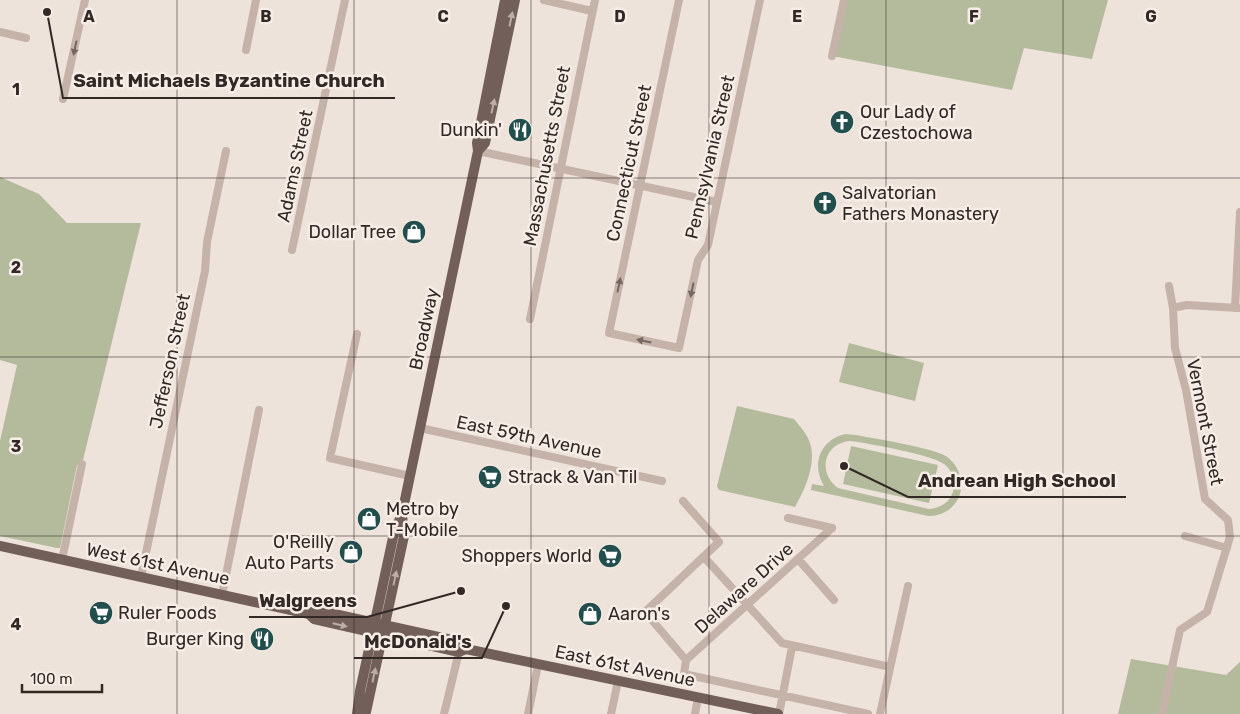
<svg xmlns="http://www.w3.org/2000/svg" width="1240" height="714" font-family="Rubik,sans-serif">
<rect width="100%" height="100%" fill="#eee3da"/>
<path fill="#b4bb9c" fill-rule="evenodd" d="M844,0H1108L1092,59L1024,48L1012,90L832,56Z
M0,177L39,194L67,223H141L82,464L77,465L60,548H57L0,536V441L17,365L0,360Z
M849,343L924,363L915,401L839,382Z
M737,406L794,419C799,425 805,432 808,438C819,460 805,489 795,507L719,490L717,486Z
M845,434L856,435C877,439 929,447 946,456C959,465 965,482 959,497C953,510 941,516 928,516L811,490L812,484L824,486C811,465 820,440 845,434ZM850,441C867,443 933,455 944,464C953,471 956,482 953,492C949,503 940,508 929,509L838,488C817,473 824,443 850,441Z
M851,446L938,465L929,503L843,484Z
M1131,659L1226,675L1240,662V714H1118Z"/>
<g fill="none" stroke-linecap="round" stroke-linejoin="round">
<path stroke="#c5b2a8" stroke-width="8" d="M544,0L592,11
M679,0L609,333L679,348L698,260L708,245L760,0
M0,32L26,38
M246,50L256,0
M832,56L844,0
M63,99L85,0
M478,151L717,202
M292,250L345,0
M1173,308L1187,305L1238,308
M1235,308L1240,212
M530,319L595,0
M357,334L330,458L410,476
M420,428L662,481
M683,501L719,542L645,612L686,660
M788,518L832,528
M832,528L686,660L684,674L868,714
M1185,536L1227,548
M704,557L782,643L890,667
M798,559L834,600
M62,560L82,464
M141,577L205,271L207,242L226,151
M222,595L259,410
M444,714L459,652
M528,714L538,665
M611,714L618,681
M695,714L698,698
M779,714L792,647
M880,714L908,586
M1162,714L1180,630L1207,612L1230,537L1228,520L1205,499L1186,390L1175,348L1173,308L1169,286"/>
<path stroke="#735f5a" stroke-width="10" d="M478,151L485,143L515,0
M0,546L309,614L314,619L459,652L466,649L778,714
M309,614L316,610L461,642L466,649
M357,714L360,691L394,533L402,514L478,151L477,143L505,0
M364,714L366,712L404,536L402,515"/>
</g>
<defs><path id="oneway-solid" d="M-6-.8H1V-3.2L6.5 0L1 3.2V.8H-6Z" transform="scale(1.25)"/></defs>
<g fill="#bbada7">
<use href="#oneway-solid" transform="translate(511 19) rotate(-78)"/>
<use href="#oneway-solid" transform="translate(493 106) rotate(-78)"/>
<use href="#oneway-solid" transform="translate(395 578) rotate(-78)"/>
<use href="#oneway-solid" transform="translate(340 625) rotate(13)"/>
<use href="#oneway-solid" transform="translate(374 675) rotate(-78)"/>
</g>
<g fill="#746761">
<use href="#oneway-solid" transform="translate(75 48) rotate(102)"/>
<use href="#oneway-solid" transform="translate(619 285) rotate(-78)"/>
<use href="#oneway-solid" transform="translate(692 290) rotate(102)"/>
<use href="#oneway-solid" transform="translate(644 341) rotate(-168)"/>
</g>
<path fill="none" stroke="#322927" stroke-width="1" stroke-opacity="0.55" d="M177,0V714M354,0V714M531,0V714M709,0V714M886,0V714M1063,0V714M0,178H1240M0,357H1240M0,536H1240"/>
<defs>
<g id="church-disc" transform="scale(1.25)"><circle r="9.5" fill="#224f4d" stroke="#f6ede6"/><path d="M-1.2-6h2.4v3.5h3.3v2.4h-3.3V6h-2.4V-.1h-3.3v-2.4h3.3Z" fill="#fff"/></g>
<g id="restaurant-disc" transform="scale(1.25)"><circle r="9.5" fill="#224f4d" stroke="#f6ede6"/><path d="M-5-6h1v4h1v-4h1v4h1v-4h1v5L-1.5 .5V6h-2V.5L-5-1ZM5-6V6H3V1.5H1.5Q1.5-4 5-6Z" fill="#fff"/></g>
<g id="shop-disc" transform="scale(1.25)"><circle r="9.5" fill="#224f4d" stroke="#f6ede6"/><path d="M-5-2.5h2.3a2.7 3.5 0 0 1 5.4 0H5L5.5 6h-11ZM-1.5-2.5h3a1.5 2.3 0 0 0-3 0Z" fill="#fff"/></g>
<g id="supermarket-disc" transform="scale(1.25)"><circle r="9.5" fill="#224f4d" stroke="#f6ede6"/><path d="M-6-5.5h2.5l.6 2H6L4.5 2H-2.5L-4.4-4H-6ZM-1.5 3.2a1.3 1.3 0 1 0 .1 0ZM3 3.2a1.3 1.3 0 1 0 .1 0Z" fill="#fff"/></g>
</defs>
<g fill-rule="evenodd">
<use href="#church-disc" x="842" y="122"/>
<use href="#restaurant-disc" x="520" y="130"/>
<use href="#church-disc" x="825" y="203"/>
<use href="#shop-disc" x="414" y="232"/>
<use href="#supermarket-disc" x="490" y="477"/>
<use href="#shop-disc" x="369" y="519"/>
<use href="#shop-disc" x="351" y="552"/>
<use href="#supermarket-disc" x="610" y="556"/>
<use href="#supermarket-disc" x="101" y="613"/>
<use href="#shop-disc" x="590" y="614"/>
<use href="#restaurant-disc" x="262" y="639"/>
</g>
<g text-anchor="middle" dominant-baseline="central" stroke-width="5" stroke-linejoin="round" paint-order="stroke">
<g font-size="18" fill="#322927" stroke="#f6ede6" text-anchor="start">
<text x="860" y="112">Our Lady of<tspan x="860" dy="21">Czestochowa</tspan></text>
<text x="502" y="130" text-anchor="end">Dunkin'</text>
<text x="842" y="193">Salvatorian<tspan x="842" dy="21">Fathers Monastery</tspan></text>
<text x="396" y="232" text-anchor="end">Dollar Tree</text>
<text x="508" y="477">Strack &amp; Van Til</text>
<text x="386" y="509">Metro by<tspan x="386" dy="21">T-Mobile</tspan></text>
<text x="334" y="542" text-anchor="end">O'Reilly<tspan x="334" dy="21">Auto Parts</tspan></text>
<text x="592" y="556" text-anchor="end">Shoppers World</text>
<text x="118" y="613">Ruler Foods</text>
<text x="608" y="614">Aaron's</text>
<text x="244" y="639" text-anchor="end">Burger King</text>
</g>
<g font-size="18" fill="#322927" stroke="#f6ede6">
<text transform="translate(547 156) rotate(-79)">Massachusetts Street</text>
<text transform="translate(710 157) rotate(-77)">Pennsylvania Street</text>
<text transform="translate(629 163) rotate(-78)">Connecticut Street</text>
<text transform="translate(295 166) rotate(-78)">Adams Street</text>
<text transform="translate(424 329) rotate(-78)">Broadway</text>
<text transform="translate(170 361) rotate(-78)">Jefferson Street</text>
<text transform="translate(1205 422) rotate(79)">Vermont Street</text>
<text transform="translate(529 437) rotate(12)">East 59th Avenue</text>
<text transform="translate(158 564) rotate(12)">West 61st Avenue</text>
<text transform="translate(744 588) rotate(-42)">Delaware Drive</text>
<text transform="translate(625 666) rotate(12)">East 61st Avenue</text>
</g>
</g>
<g font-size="16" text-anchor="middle" font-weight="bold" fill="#322927" stroke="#f6ede6" stroke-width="5" stroke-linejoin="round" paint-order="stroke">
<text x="89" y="22">A</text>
<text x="266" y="22">B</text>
<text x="443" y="22">C</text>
<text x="620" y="22">D</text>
<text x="797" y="22">E</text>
<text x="974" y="22">F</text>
<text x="1151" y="22">G</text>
<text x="16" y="95">1</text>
<text x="16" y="273">2</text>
<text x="16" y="452">3</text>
<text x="16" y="630">4</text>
</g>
<path fill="none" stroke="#322927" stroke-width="2" d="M47 12L63 98H395M844 466L908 497H1126M461 591L367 617H249M506 606L482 658H354"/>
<g fill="#322927" stroke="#f6ede6" stroke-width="2">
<circle cx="47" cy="12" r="5"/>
<circle cx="844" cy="466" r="5"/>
<circle cx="461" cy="591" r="5"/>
<circle cx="506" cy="606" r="5"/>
</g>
<g font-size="19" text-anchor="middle" font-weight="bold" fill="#322927" stroke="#f6ede6" stroke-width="5" stroke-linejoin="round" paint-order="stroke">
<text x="229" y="87">Saint Michaels Byzantine Church</text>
<text x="1017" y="487">Andrean High School</text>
<text x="308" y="607">Walgreens</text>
<text x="418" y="648">McDonald's</text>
</g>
<path d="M22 684v8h80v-8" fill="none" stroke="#322927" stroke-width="2.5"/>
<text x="30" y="684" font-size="15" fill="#322927" stroke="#f6ede6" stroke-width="4" paint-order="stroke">100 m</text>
</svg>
